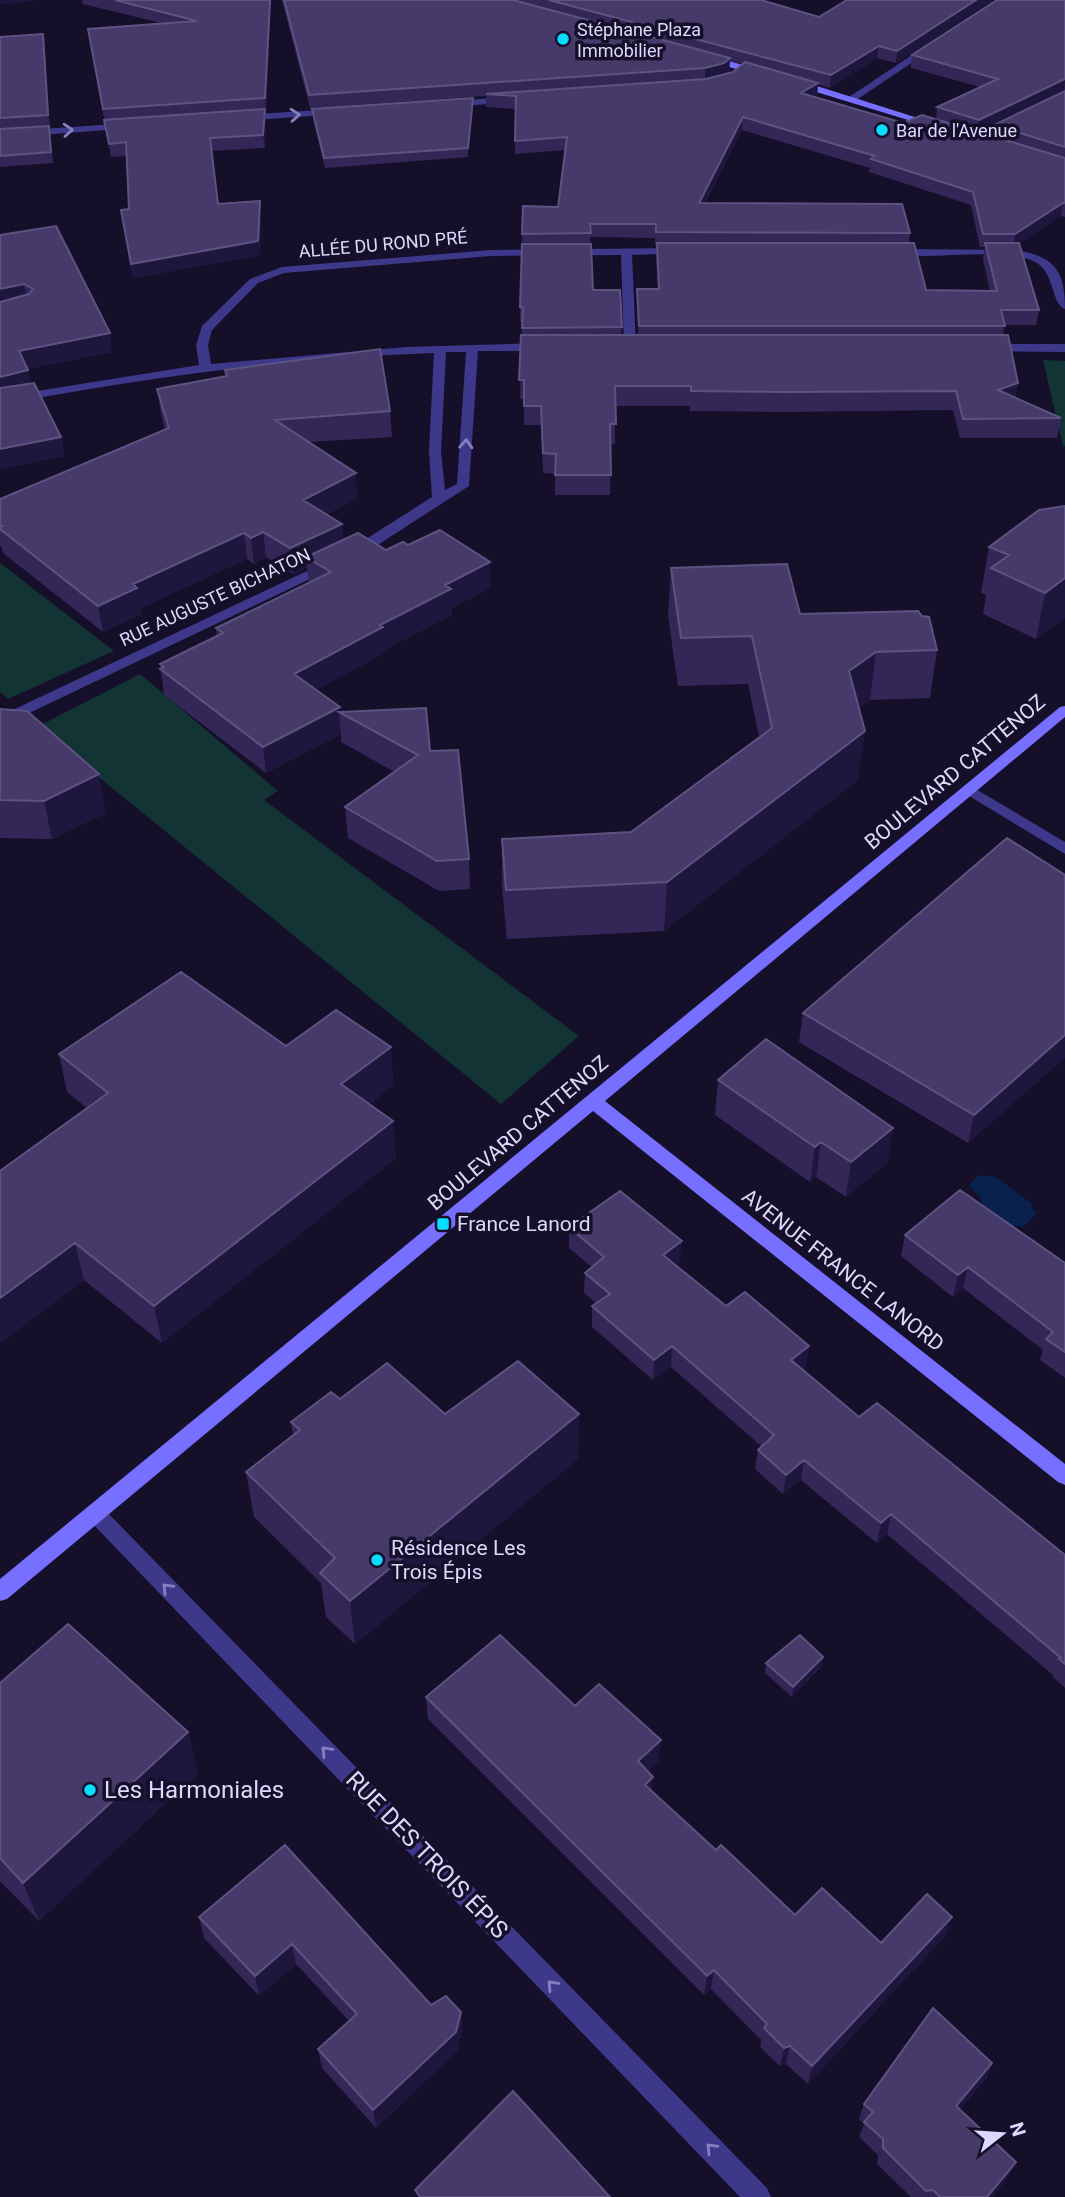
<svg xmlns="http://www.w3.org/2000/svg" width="1065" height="2197" font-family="Roboto,sans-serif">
<rect width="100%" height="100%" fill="#150f2a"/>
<path fill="#123434" d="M1043,360L1065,361V446H1063Z
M0,563L114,651L8,699L0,692Z
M140,674L278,791L264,800L579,1036L501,1104L37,727Z"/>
<path fill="#0a214d" d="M979,1175L996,1177L1032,1204L1031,1207L1037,1213L1023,1227L1011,1225L981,1204L980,1196L968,1186Z"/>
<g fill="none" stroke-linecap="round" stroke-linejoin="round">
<path fill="#3e388a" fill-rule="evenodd" d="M927,45L935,47L855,101L846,99Z
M510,97L514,98V102L450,107L445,104L450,101Z
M335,109L339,110V114L241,121L236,118L241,115Z
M129,123L133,124V128L0,138V132Z
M680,248L686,251L684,253L632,255L636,347L630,351L624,347L621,255L491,256L284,273L258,283L212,330L208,345L211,364L407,347L544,343L550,347L544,351H478L469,486L373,548L359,556H349V550L432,497L429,451L434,353C288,358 143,378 0,405V397L199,365L196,345L202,326L250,279L282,267L491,250ZM446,352H466L457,484L445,490L441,451Z
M894,249L1017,250C1055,257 1065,271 1065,309C1051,304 1055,272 1035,262C1005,246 927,261 890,254V250Z
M988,344H1065V352L984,351L982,348Z
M328,561L335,565L333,568L0,727V716Z
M969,785L1065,842V854L964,793L961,790Z
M95,1504L102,1507L767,2188L771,2197H740L88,1519L85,1513L88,1507Z"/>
<path fill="#776fff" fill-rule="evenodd" d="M707,55L765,71L766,73L761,76L704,60V56Z
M790,80H798L940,125L931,127L790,84Z
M1065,706V717L605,1101L1065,1464V1485L1058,1482L593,1111L7,1599L0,1601V1579L1060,707Z"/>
</g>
<path fill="#332758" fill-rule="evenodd" d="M82,0H271L266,111H265L266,122L265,148L211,151L218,204L260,201L261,214L260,255L133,278L121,210L129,209L127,156L111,157L90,41L161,23L83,4Z
M282,0H761L819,17L847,0H993L896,63L877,58L830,88L818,84L817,95L815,97L903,123L936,119L937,107L980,87L911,68L912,55L1065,0V217L1061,216L1019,243L1039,310L1036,325H1004L1003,335L1018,383L1015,398L1061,418L1057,438H960L953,410L785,412L690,411V406H615V444H611L610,495H555V474L543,473L541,425H524V399H520L522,335V322H520V307L523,206L558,207L565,150L515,154L516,109L486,107V96L310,108ZM730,61L743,64L733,72L725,74L729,71ZM1064,91H1065L994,125L993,136L979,132ZM742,130L870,168L869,172L971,205L980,247H985L983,259L990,291L926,290L909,243L910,233L705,203ZM590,237L655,238V246H657L656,259L658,289H637L638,335H621L622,327L593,290Z
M0,37L44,44L50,126H49L53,163L0,167Z
M473,108L468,157L325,168L313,119L312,109Z
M0,235L112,352L27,369L31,383L61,437L64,456L0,469Z
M225,370L390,411L392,437L310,442L357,498L327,514L344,539L386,550L408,545L490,588L452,608V615L384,650V653L316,690L340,707V712L430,751L469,859L470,889L439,891L348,838L345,807L395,772L341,742V734L266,773L164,695L160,664L217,636L216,628L309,583L307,567L293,574L266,557L254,564L247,559L141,608V614L103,632L3,553L2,548L0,546V499L165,429L161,414L157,389L226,376Z
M1065,506V617L1036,639L983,614L986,595L981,593L989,547Z
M671,568L800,614L937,650L930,698L870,700L859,708L858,780L664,931L507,939L502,887V839L631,832L759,737L748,684L678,686L668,616Z
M0,709L106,813L52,839L0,838Z
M1065,875V1057L968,1143L799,1042L803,1013Z
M286,1046L391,1047L393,1085L369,1104L393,1121L396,1158L162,1343L84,1280L0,1343V1171L87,1108L67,1092L59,1054Z
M718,1080L893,1128L887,1163L846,1197L816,1177L810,1182L715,1115Z
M569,1227L680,1262L676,1265L726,1306L809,1346L806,1366L802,1370L859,1417L1065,1555V1688L1053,1677V1675L887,1534L877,1543L801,1480L783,1494L755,1469L758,1450L761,1446L671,1367L653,1380L592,1327V1306L596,1303L584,1293L585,1273L592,1267L569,1248Z
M905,1235L1065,1263V1378L1040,1360L1043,1350L963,1288L953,1297L901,1256Z
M340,1399L445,1414L578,1459L355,1644L326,1617L321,1583L254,1517L246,1472L293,1436L291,1422Z
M823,1657L821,1667L792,1697L765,1673L766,1663Z
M0,1683L188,1732L198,1773L39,1921L0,1881Z
M426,1697L575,1706L659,1761L648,1771L651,1790L716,1850L795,1915L881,1943L952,1917L945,1936L808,2084L786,2064L780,2066L760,2047L761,2040L711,1989L704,1995L428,1719Z
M285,1845L431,2005L461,2012L462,2032L457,2051L376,2128L322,2068L318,2049L349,2021L296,1964L259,1996L204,1938L199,1917Z
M992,2063L986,2079L960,2109L1016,2162L1008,2177L992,2197H911L877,2164L878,2155L859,2137L864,2124L859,2119L864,2104Z"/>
<path fill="#1f163e" d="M0,0H38L0,5Z
M270,0H271L266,111L265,98Z
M976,0H993L896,63L897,51Z
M43,34L44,44L50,126L48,115Z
M879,46L877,58L830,88L831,75Z
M730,58L729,71L723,76L705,80V68Z
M1065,79L1064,91L977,133L979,120Z
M818,83L817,95L800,106L801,93Z
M473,98V108L468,157V148Z
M265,109L266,122L265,148L263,135Z
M743,117L742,130L698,216L699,203Z
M260,201L261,214L260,255L133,278L131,264Z
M1063,203L1061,216L1013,247L1015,234Z
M24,284L27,302L0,308V289Z
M110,333L112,352L22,370L19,351Z
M28,370L32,389L0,396V377Z
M1018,383L1014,403L998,390Z
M61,437L64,456L0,469V449Z
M356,473L357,498L305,525L303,500Z
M342,524L344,549L306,557L307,567L293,574L290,548Z
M263,532L266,557L254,564L251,538Z
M244,533L247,559L141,608V614L103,632L98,606L133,584Z
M490,562V588L452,608V615L384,650V653L297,701L294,674L380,625L445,585Z
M1065,578V617L1036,639L1045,593Z
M876,652L870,700L843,720L849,671Z
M340,707V712H339L341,734L266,773L263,747Z
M865,731L858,780L664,931L667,882Z
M99,774L106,813L52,839L44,801Z
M1065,1035V1057L968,1143L974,1115Z
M391,1047L393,1085L345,1122L341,1084Z
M393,1121L396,1158L162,1343L154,1306Z
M893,1128L887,1163L846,1197L851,1162Z
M821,1142L816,1177L810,1182L815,1147Z
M682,1241L680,1262L662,1275L663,1255Z
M75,1243L84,1280L0,1343V1298Z
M968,1267L963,1288L953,1297L958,1275Z
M672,1346L671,1367L653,1380L654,1360Z
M809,1346L806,1366L788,1380L791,1360Z
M579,1414L578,1459L355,1644L350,1601Z
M804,1460L801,1480L783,1494L786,1475Z
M891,1514L887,1534L877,1543L881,1523Z
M823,1657L821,1667L792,1697L793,1687Z
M188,1732L198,1773L39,1921L23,1883Z
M661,1740L659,1761L636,1782L638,1761Z
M653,1777L651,1798L645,1785Z
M952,1917L945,1936L808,2084L812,2066Z
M292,1944L296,1964L259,1996L255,1976Z
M714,1970L711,1989L704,1995L707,1976Z
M461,2012L462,2032L457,2051L376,2128L373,2110Z
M790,2046L786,2064L780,2066L784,2048Z
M992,2063L986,2079L950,2121L956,2106Z
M1016,2162L1008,2177L992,2197H987Z"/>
<path fill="#453a6a" stroke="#5d5381" stroke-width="2" d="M115,0H270L265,98L103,109L88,29L197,21Z
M284,0H513L730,58L724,63L705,68L309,95Z
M549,0H761L819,17L847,0H976L897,51L879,46L831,75Z
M997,0H1065V79L979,120L937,107L998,79L912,55Z
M43,34L48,115L0,118V37Z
M745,62L818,83L801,93L903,123L922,115L1065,158V203H1063L1015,234H983L973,192L871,159L875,156L743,117L699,203L902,204L910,233L656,232V224H590L591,233L522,234L523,206L558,207L567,137L515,141L516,96L486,94L706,79L733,72Z
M1065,91V147L994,125Z
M473,98L468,148L324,158L312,109Z
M265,109L263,135L210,138L218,204L260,201L258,241L131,264L121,210L129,209L126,142L109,144L104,120Z
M49,126L51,152L0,156V129Z
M56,226L110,333L19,351L28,370L0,377V302L29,294L33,289L24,284L0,289V235Z
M657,243H914L926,290L997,291L985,243H1019L1039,310H1001L1005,326H639L637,289H659Z
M522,244H591L593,290H620L622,327L522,328L523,308L520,307Z
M521,335H1008L1018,383L998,390L1061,418L963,419L956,391L787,392L691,391V386H615L616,424H610L611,475H555L556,454L543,453L541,406H524V380H519Z
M380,349L390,411L275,420L356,473L303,500L342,524L290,548L263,532L251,538L244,533L133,584L137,588L98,606L0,529V527L2,526L0,525V499L169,428L157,389L227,376L225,370Z
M34,383L61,437L0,449V388Z
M1065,506V578L1045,593L991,568L1009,555L989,547L1039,510Z
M440,530L490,562L445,585L451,589L380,625L383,627L294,674L340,707L263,747L160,669L164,667L160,664L223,633L216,628L331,572L306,557L358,533L386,550L403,542L408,545Z
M787,564L800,614L918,611L922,616L929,617L937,650L876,652L849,671L865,731L667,882L506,890L502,839L631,832L772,728L752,636L681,638L671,568Z
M426,708L430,751L458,750L469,859L437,861L345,807L418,755L339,712Z
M0,709L27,711L99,774L44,801L0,800Z
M1007,838L1065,875V1035L974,1115L803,1013Z
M181,972L286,1046L336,1010L391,1047L341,1084L393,1121L154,1306L75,1243L0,1298V1171L108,1093L59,1054Z
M766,1039L893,1128L851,1162L821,1142L815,1147L718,1080Z
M960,1190L1065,1263V1352L1046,1339L1053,1332L968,1267L958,1275L905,1235Z
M620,1191L682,1241L663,1255L726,1306L745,1292L809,1346L791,1360L859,1417L877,1403L1065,1555V1664L1059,1659L1061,1658L891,1514L881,1523L804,1460L786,1475L758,1450L774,1435L672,1346L654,1360L592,1306L610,1294L585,1273L604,1257L569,1227Z
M518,1361L579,1414L350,1601L320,1573L335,1558L246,1472L300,1430L291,1422L331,1392L340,1399L387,1363L445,1414Z
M68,1624L188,1732L23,1883L0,1858V1683Z
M500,1635L575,1706L599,1684L661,1740L638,1761L653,1777L645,1785L716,1850L721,1845L795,1915L822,1888L881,1943L927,1894L952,1917L812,2066L790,2046L784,2048L764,2028L767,2024L714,1970L707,1976L426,1697Z
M800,1635L823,1657L793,1687L766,1663Z
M285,1845L431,2005L446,1996L461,2012L456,2032L373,2110L318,2049L357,2014L292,1944L255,1976L199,1917Z
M933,2008L992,2063L956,2106L1016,2162L987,2197H940L933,2190L926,2191L883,2148V2139L864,2122L873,2112L864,2104Z
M513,2091L610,2197H420L415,2190Z"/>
<defs><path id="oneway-chevron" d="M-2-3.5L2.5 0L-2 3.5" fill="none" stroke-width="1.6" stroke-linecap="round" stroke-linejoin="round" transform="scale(1.75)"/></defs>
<g stroke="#8680bf">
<use href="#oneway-chevron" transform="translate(295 115) rotate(-4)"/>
<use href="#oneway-chevron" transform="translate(68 130) rotate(-4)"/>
<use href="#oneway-chevron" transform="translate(466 444) rotate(-87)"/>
<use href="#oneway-chevron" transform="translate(167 1588) rotate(-134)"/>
<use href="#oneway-chevron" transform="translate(326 1751) rotate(-134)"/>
<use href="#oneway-chevron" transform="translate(552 1985) rotate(-134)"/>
<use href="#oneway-chevron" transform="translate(711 2148) rotate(-134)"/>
</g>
<g fill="#04ddff" stroke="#150f2a" stroke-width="2.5">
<circle cx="563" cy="39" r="7"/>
<circle cx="882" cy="130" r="7"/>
<rect x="436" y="1217" width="14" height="14" rx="3.5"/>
<circle cx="377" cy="1560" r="7"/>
<circle cx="90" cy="1790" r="7"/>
</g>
<g text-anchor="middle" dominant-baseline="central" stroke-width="7" stroke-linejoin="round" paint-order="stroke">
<g font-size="18" fill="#ded8ff" stroke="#150f2a" text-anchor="start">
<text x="577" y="29">Stéphane Plaza<tspan x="577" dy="21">Immobilier</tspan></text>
<text x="896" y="130">Bar de l'Avenue</text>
</g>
<g font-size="18" fill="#ded8ff" stroke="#150f2a">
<text transform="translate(383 244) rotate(-5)">ALLÉE DU ROND PRÉ</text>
<text transform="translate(215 597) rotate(-25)">RUE AUGUSTE BICHATON</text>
</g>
<g font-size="21" fill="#ded8ff" stroke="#150f2a">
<text transform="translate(955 772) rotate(-40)">BOULEVARD CATTENOZ</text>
<text transform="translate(518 1133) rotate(-40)">BOULEVARD CATTENOZ</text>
<text transform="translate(843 1270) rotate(38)">AVENUE FRANCE LANORD</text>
</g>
<g font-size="21" fill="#ded8ff" stroke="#150f2a" text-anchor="start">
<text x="457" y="1224">France Lanord</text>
<text x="391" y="1548">Résidence Les<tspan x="391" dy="24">Trois Épis</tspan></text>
</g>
<g font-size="24" fill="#ded8ff" stroke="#150f2a" text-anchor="start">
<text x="104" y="1790">Les Harmoniales</text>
</g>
<g font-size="24" fill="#ded8ff" stroke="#150f2a">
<text transform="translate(427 1855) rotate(46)">RUE DES TROIS ÉPIS</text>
</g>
</g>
<g transform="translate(1002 2134) rotate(73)" stroke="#150f2a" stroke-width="5" paint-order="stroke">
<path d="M0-5L12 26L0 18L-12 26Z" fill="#ded8ff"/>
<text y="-10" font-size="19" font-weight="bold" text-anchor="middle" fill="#ded8ff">N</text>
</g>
</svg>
